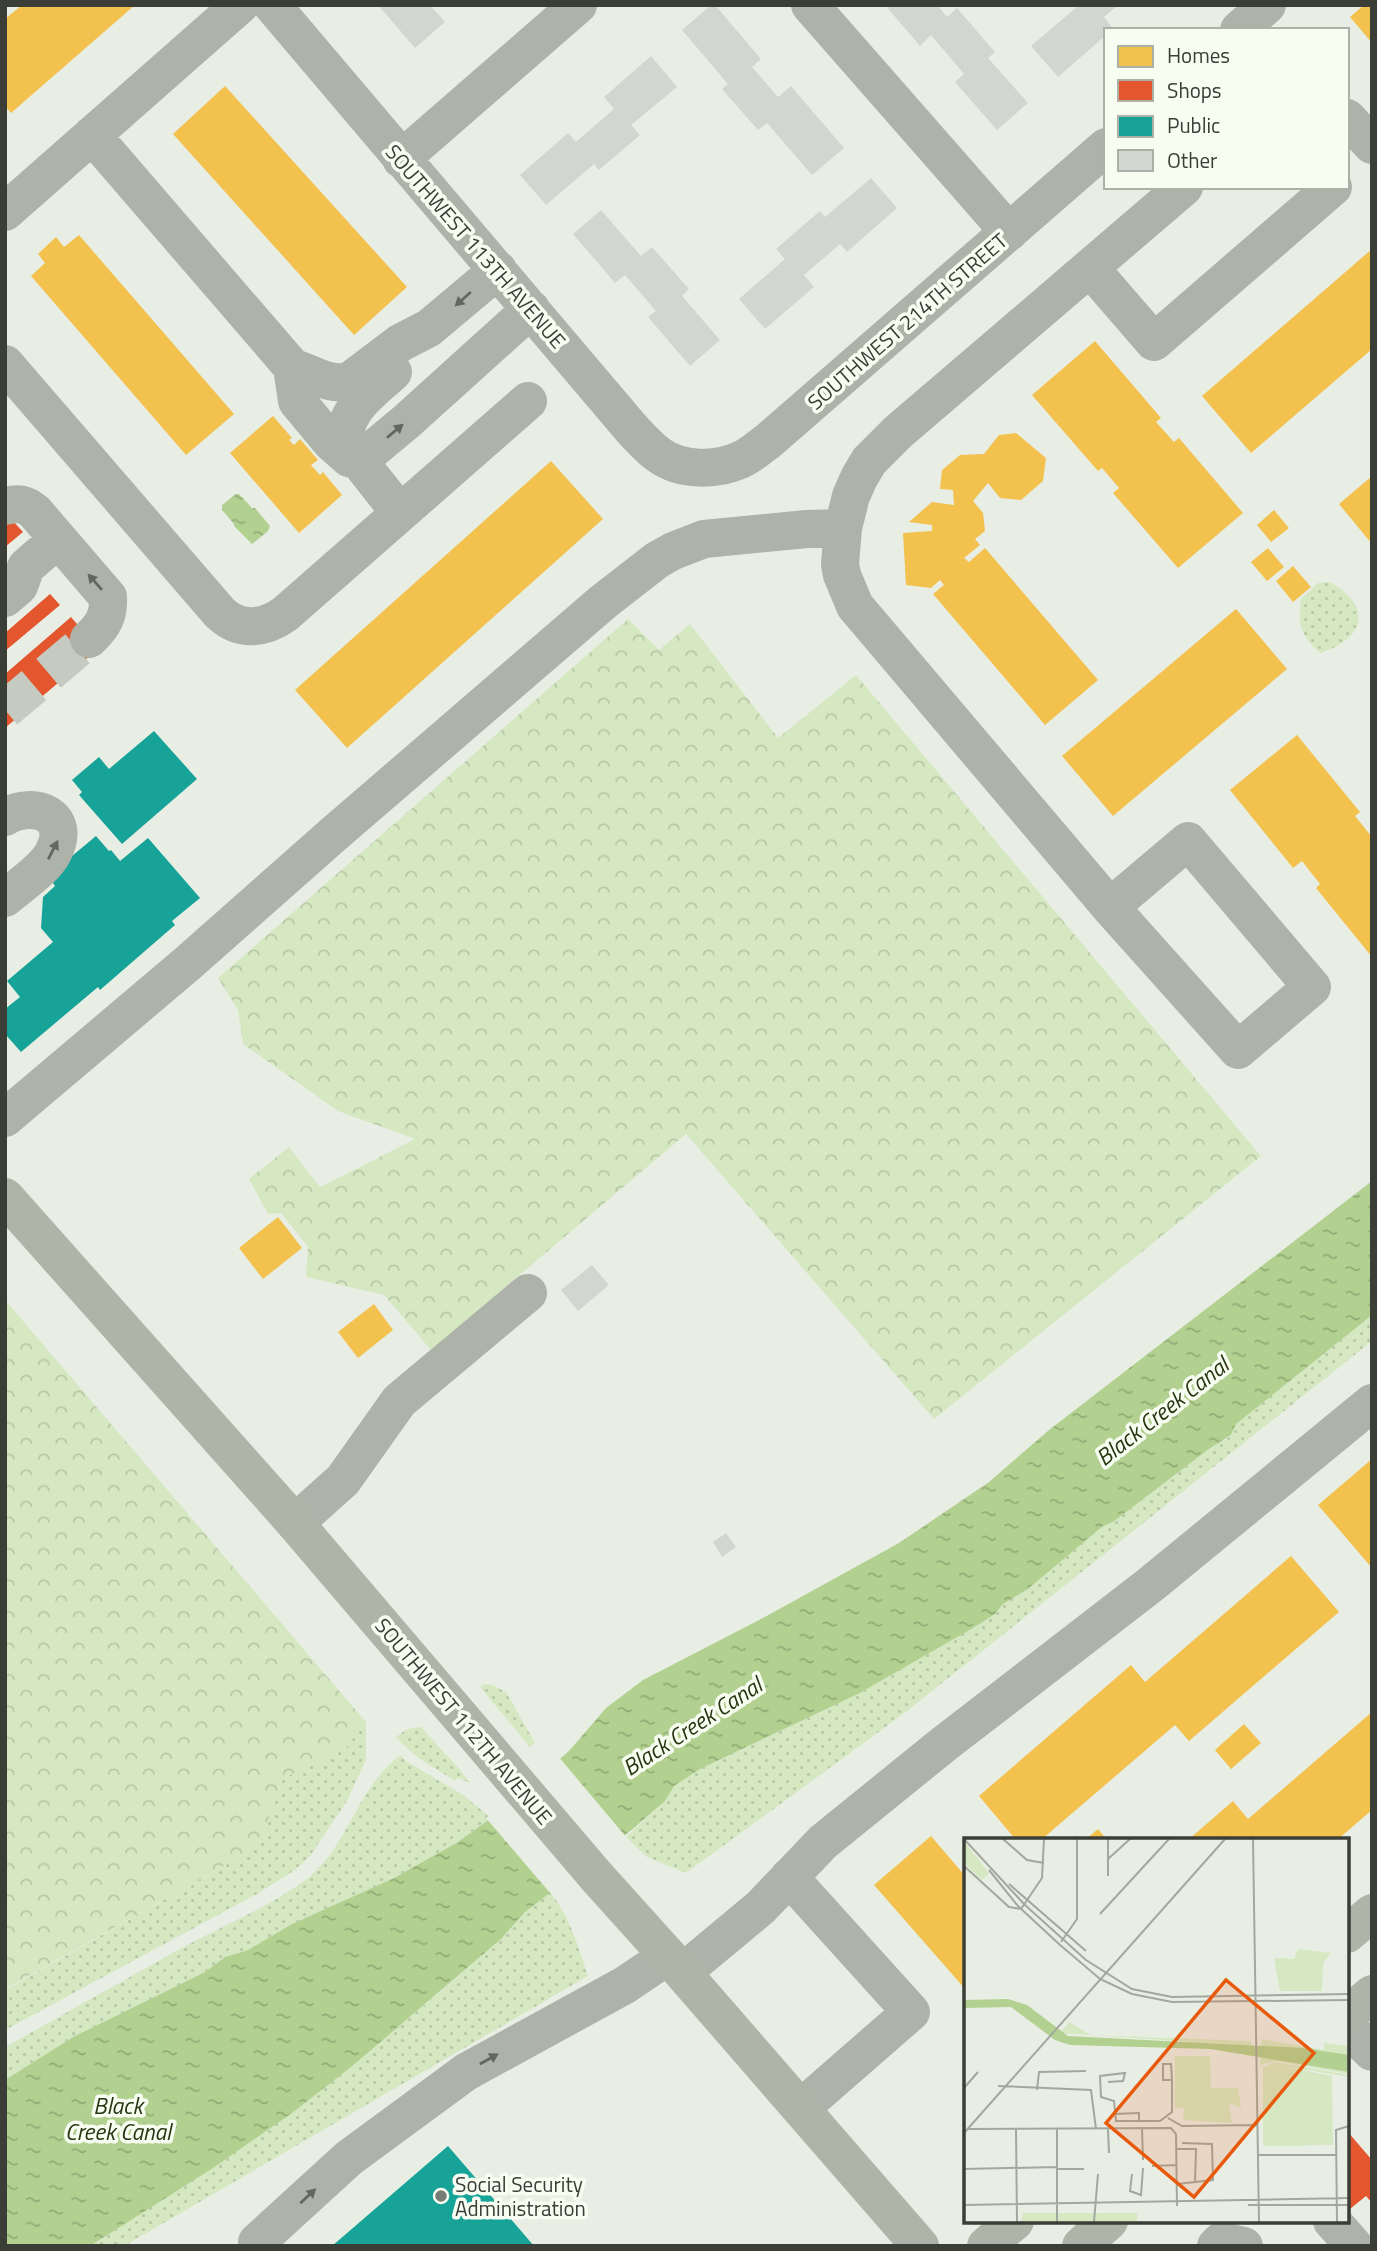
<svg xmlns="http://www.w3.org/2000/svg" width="1377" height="2251" font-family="'Titillium Web',sans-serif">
<defs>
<pattern id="grass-dots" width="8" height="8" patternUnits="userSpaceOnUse" patternTransform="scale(1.75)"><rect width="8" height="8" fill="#d5e8c2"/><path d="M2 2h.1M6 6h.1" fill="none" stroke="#b8c8a7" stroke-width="1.8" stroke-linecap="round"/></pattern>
<pattern id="forest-crowns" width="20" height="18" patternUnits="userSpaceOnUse" patternTransform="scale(1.75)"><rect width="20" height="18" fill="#d5e8c2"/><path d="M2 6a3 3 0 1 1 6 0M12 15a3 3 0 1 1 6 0" fill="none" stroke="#b8c8a7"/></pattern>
<pattern id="water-ripples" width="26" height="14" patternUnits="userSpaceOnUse" patternTransform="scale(1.75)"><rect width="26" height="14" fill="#b2d190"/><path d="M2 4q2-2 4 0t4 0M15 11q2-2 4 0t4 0" fill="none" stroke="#92ab76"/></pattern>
</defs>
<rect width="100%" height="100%" fill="#e9eee5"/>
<path fill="url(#grass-dots)" d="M1330,582C1374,607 1365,639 1320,653C1300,635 1298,625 1301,599L1318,583Z
M1372,1315V1341L902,1715L686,1873L647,1857L626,1837L665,1801L674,1786L700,1769L858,1694L995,1614L1003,1604L1028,1589L1103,1526L1113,1522L1209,1449L1231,1436L1235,1424Z
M484,1684L493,1685L506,1692L535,1743L530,1747L480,1687Z
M366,1722V1760L347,1801L310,1856L295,1870L257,1894L5,2030V1990L245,1854L264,1832L283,1778L344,1750Z
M421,1727L461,1771L470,1783L458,1778L455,1781C432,1766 414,1758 396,1737L407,1729Z
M401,1755L406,1761L463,1795L491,1818L458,1842L394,1878L292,1924L248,1950L225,1957L205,1972L73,2037L5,2080V2047C63,2015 120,1982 178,1950C221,1926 269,1908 308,1878C349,1845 358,1785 401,1755Z
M549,1891C570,1916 578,1946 588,1976L124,2246H90L142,2213L292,2113L428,2002L501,1939L525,1912Z"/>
<path fill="url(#forest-crowns)" d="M628,619L659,650L690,624L778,738L856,675L1261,1156L934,1419L686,1134L431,1350L384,1295L306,1277L308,1247L281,1213L268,1214L249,1179L289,1147L320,1187L415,1139L338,1111L243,1044L238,1010L218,978Z
M5,1300L366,1722L344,1750L283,1778L264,1832L245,1854L5,1989Z"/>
<path fill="url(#water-ripples)" d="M236,494H239L252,508H255L270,526L268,531L252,544L234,526V524L222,510V505Z
M1372,1181V1315L1236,1424L1231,1435L1209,1449L1113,1522L1103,1526L1028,1589L1003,1604L995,1614L973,1628L858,1694L700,1769L674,1786L665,1801L634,1828L525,1912L501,1939L351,2067L292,2113L213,2168L90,2246H5V2080L73,2037L205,1972L225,1957L248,1950L292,1924L394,1878L458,1842L491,1818L569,1751L606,1708L643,1680L761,1619L899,1543L989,1482L1049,1430Z"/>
<path fill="#e9eee5" d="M558,1756L627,1838L551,1894L486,1818Z"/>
<path fill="#f2c14e" d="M22,5H135L11,113L5,106V19Z
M1364,5H1372V43L1350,17Z
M225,86L407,287L354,335L173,134Z
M79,235L234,414L186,455L31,276L45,263L38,254L56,237L64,247Z
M1372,249V349L1251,453L1202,396Z
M1095,341L1161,418L1156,422L1174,442L1179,438L1243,513L1178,568L1113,493L1119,488L1102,468L1098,471L1032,395Z
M273,416L292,438L289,440L294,445L300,439L318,460L311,465L320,475L323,472L342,495L299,533L230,453Z
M1016,433L1046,458L1043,481L1021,500L1000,498L988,483L973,501L983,513L985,531L975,539L980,545L964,558L969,562L985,548L1098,680L1045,725L933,594L944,585L940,580L931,588L906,585L903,533L932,531V525L909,522L932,502L954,505L953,490L940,489L942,470L960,455L984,454L999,435Z
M551,461L603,519L347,748L295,690Z
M1372,476V544L1339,504Z
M1274,510L1289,528L1271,542L1257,525Z
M1268,548L1284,567L1267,581L1251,562Z
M1293,566L1311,587L1293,602L1276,581Z
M1236,609L1287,669L1113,816L1062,756Z
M1297,735L1360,812L1355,816L1372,837V957L1316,888L1320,884L1302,861L1293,868L1230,790Z
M278,1217L302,1248L263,1279L239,1248Z
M374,1304L393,1330L358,1358L338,1332Z
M1372,1459V1568L1318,1505Z
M1291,1556L1339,1612L1189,1741L1175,1725L1041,1840H1016L979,1796L1131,1665L1145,1682Z
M1372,1712V1810L1337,1840H1188L1233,1801L1248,1819Z
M1244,1724L1261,1743L1231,1769L1215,1750Z
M1098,1829L1107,1840H1085Z
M931,1836L966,1877V1990L874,1885Z"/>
<path fill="#e4572e" d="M12,520L23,532L5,547V526Z
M50,594L60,605L5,651V633Z
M71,617L98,649L5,728V674Z
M1347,2131L1372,2160V2203L1366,2196L1350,2209L1347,2206Z"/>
<path fill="#17a398" d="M154,731L197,779L122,844L79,795L82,792L72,780L99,757L109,769Z
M96,836L109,851L111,850L120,861L148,838L200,898L172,921L175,925L100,990L98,987L21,1052L5,1034V1009L20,997L7,981L53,942L41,928L43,897L55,886L53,883L54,871Z
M448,2146L534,2246H332Z"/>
<path fill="#d2d6d0" d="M378,5H430L445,22L415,48Z
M711,5H715L761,59L752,67L778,97L791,86L844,148L812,175L767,123L758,130L722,89L728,84L682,30Z
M885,5H937L947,17L957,8L995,52L988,58L1028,103L997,130L955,82L964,74L931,35L920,46Z
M1079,5H1118L1104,17L1114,30H1106V35L1058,77L1031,46Z
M651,56L677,87L631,125L640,135L599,170L594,164L546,205L520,175L568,133L576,142L614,109L604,97Z
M871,178L897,208L847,252L840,244L804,275L814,287L765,329L739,299L785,259L776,249L820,211L825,217Z
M601,210L641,256L652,247L689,289L682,296L720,340L690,366L648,317L656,311L625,275L615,283L573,234Z
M592,1265L609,1285L578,1311L561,1290Z
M726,1533L736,1547L722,1557L713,1542Z"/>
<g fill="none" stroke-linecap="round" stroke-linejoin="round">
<path stroke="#c6cbc2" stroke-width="38" stroke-dasharray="38 19" stroke-linecap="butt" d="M5,710L89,639"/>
<path stroke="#aeb3a9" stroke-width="38" d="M272,5L631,428C640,438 649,448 659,455C681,471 716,471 740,460C750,456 758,448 767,442L1106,147
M810,5L1009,232
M1239,30L1267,5
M1347,118L1372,145
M92,135L292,367C311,373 332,388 351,380L400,343L429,328L498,270
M401,159L578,5
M5,212L240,5
M1090,268L1154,342L1333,187
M5,364L220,613C240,632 264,629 285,614L528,401
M292,367L297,401L331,442L349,458L359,461L407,421L531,309
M342,451C344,410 364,398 393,372
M359,461L400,513
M5,506C19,503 24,503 35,512L108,597C109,616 103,626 89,639
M5,598L19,586L26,567L58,539
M5,817C34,800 73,815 53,853C45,869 19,886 5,898
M1110,907L1188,841L1312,987L1238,1050L1110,907L855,606L842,575L840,564L843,528L851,496L859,478L869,461L898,432L1184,187
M5,1118L188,963L335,833L603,602L657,560L673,551L704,539L807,529L843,528
M295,1523L343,1480L399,1401L528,1293
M789,1877L911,2012L801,2108
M683,1972L761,1907L823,1842L944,1744L1150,1585L1372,1403
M1347,2027L1372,2052
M1332,2221L1354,2246
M257,2242L349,2158L466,2072L625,1985L668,1956
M1216,2246L1221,2241L1244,2246"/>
<path stroke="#aeb4a8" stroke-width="38" d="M5,1197L295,1523L596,1876L668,1956L920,2246
M1347,1934L1372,1913
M1347,2015L1372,1994
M986,2246L1015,2221
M1081,2246L1109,2221"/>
</g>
<defs><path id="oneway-solid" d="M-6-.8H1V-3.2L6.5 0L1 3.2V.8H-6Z" transform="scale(1.75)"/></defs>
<g fill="#63675f">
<use href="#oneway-solid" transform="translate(463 299) rotate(138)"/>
<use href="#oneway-solid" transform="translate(395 431) rotate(-40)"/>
<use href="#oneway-solid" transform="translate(95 582) rotate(-131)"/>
<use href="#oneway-solid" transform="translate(53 850) rotate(-63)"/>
<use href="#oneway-solid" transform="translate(489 2059) rotate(-29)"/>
<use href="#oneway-solid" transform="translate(308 2196) rotate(-43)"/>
</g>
<circle fill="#787c74" stroke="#f7fef1" stroke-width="2.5" cx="441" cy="2196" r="7"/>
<g text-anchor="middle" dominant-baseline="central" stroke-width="7" stroke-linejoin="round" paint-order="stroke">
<g font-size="21" fill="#3b3e37" stroke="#f7fef1">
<text transform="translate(476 246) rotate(49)">SOUTHWEST 113TH AVENUE</text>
<text transform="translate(907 321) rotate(-41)">SOUTHWEST 214TH STREET</text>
<text transform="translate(464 1721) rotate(50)">SOUTHWEST 112TH AVENUE</text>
</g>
<g font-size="21" fill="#3b3e37" stroke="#f7fef1" text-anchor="start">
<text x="455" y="2184">Social Security<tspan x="455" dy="24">Administration</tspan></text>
</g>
<g font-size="23" font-style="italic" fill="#263611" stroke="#f7fef1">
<text transform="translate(1162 1411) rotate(-38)">Black Creek Canal</text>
<text transform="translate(692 1726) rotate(-33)">Black Creek Canal</text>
<text x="118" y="2105">Black<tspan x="118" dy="26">Creek Canal</tspan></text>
</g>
</g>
<g transform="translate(964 1838)">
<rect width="385" height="385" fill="#e9eee5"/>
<path d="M0,3L25,35L18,42L0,25ZM334,111L367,115L359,125L358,153H316L310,120L330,121ZM105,184L127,197L286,203L288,208L96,195ZM298,201L360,212V205L382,208L385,202V217L296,209ZM296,217L385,234V236L313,223L296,227ZM312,224L385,237V239L313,227L299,229ZM59,375H173V384H57Z" fill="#d5e8c2"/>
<path d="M211,218H246L247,250H274L277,270L265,265L268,285L219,282L220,270H211ZM313,227L368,238L369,307L299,308V229Z" fill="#d5e8c2"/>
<path d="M44,161L63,167L104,198L339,210L385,217V234L246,211L106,207L91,202L47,169L0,170V162Z" fill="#b2d190"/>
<path fill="none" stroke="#a3a89f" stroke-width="2" d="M0,1L61,67L122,122L168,151L208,159L385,156M39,1L63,22L80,25M144,1V38M289,1L295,384M144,21L166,1M0,28L45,69L57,71L78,40L80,1M25,32L54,68L95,106L136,141L168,156L208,164L385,162M45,46L122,113M136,76L205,1M97,104L113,81V1M144,244L159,243L161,235L136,238L137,259L150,263L152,283H196L208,274V242L207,226H199V242H208M34,248L127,252L132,291M0,250L14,234M73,252L75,234L122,233M150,276L175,275V283M204,280L218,288L294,287M178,290L179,322M3,291L207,290L212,296L213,368M52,291L53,384M93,291V384M144,291L145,315M0,295L261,1M212,311H232L231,345M294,317H372M188,328L213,327M0,331L93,329M93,331H120M168,336L166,353L177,357L179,330M213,346L249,342L248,306L218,305M0,367L385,360M284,367H385M130,384L134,336M373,384L372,292L385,288"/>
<path fill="#e8590c" fill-opacity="0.15" stroke="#e8590c" stroke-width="3.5" d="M262,142L350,215L230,359L142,285Z"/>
<rect width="385" height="385" fill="none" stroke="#3b3e37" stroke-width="3.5"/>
</g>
<rect width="1377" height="2251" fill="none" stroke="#3b3e37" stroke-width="14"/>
<rect x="1104" y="28" width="245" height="161" fill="#f7fef1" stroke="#acb1a7" stroke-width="2"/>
<rect x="1118" y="46" width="35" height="21" fill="#f2c14e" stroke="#acb1a7" stroke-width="2"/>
<text x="1167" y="63" font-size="21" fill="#3b3e37">Homes</text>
<rect x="1118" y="80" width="35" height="21" fill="#e4572e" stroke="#acb1a7" stroke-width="2"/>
<text x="1167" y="98" font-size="21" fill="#3b3e37">Shops</text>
<rect x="1118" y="116" width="35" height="21" fill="#17a398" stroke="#acb1a7" stroke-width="2"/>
<text x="1167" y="133" font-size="21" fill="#3b3e37">Public</text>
<rect x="1118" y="150" width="35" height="21" fill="#d2d6d0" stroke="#acb1a7" stroke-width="2"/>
<text x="1167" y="168" font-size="21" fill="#3b3e37">Other</text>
</svg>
